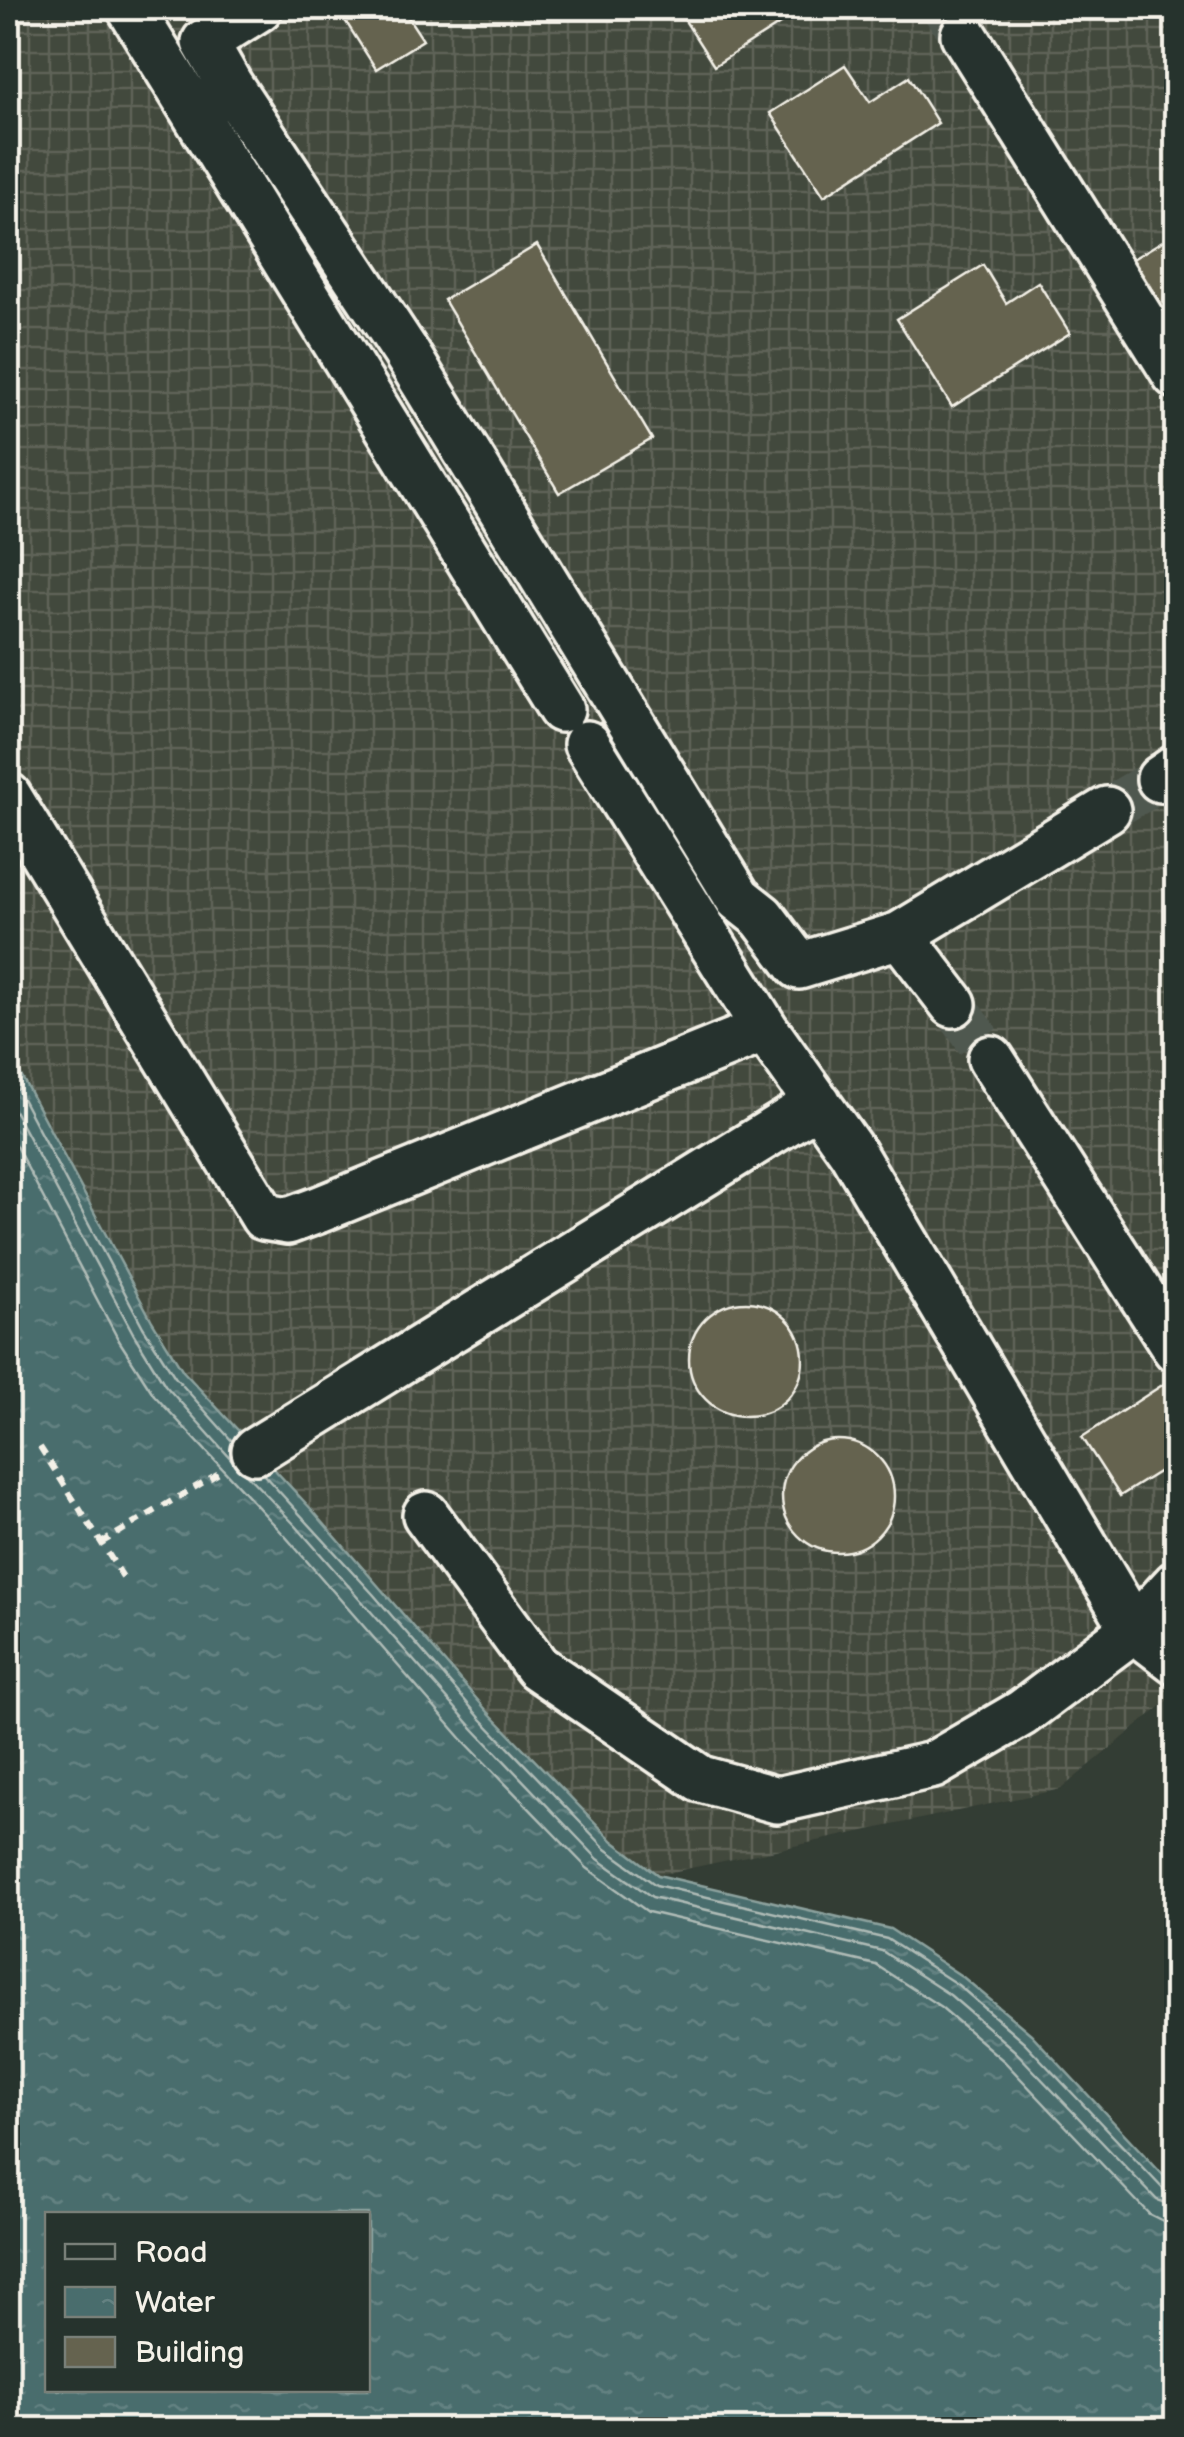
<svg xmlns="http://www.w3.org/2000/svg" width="1184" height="2437" font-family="'Balsamiq Sans',sans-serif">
<defs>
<pattern id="industrial-grid" width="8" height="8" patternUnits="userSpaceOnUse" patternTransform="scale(2.5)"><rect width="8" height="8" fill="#42483c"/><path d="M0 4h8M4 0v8" fill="none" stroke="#5e6358"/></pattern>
<pattern id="water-ripples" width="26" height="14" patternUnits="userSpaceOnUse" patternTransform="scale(2.5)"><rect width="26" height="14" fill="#496d6d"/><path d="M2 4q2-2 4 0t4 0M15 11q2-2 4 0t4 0" fill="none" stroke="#648282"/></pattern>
</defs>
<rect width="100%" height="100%" fill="#333d34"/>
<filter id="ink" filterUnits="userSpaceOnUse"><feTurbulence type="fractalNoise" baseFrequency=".01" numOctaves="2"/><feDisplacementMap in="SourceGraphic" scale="20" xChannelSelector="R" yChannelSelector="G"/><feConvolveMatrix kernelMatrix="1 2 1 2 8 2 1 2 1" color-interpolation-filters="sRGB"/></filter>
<g filter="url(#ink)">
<path fill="url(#industrial-grid)" d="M8,8H1176V1694L1061,1789L658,1875L613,1841L488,1712L313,1511L183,1371L152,1321L8,1051Z"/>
<path fill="url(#water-ripples)" stroke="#8da29e" stroke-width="2.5" fill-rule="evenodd" d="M8,1051L152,1321L183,1371L313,1511L488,1712L613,1841L658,1875L890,1929L963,1977L1031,2034L1176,2189V2429H8ZM48,2214H368V2390H48Z"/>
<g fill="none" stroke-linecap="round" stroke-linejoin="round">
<path stroke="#b0bcb7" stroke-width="2.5" d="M8,1072L143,1327L175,1377L232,1441
M8,1099L133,1333L165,1385L232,1460
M8,1131L118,1339L154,1395L285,1536L461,1738L587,1868L648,1912L876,1965L941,2007L1005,2062L1149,2214L1163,2221L1176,2222
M246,1474L296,1526L472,1727L598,1859L652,1897L882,1951L950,1995L1015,2051L1157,2200L1176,2207
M263,1474L373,1594L481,1719L606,1849L656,1885L887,1939L958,1985L1024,2042L1165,2191L1176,2195"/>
</g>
<path fill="#65634f" stroke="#f4f1e8" stroke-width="2.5" d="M344,8H402L423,40L376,69L339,11Z
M677,8H805L714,66Z
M845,65L870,102L909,77L938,123L824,196L770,113Z
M1176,233V336L1131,260Z
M537,245L652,439L559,493L444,300Z
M983,265L1006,303L1038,282L1070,333L952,407L897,319Z
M689 1359a57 57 0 1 1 114 0a57 57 0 1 1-114 0Z
M1167,1382L1176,1396V1461L1120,1496L1082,1437Z
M782 1496a56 56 0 1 1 112 0a56 56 0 1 1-112 0Z"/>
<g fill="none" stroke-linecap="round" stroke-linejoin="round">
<path stroke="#50584f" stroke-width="45" stroke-dasharray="45 22" stroke-linecap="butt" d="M944,8L964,35
M1107,810L1160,779
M953,1004L991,1059"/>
<g stroke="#f4f1e8" stroke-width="52">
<path id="minor" d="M130,8L561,709
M259,8L205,42L230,86L405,351L738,898L762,917L799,966L900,935L1107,810
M964,35L1176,375
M587,744L765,1029L852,1152L1134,1629L1176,1661
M1160,779L1176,768
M8,796L264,1217L288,1221L318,1210L765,1029
M900,935L953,1004
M991,1059L1176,1349
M255,1451L818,1103
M426,1515L537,1667L701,1779L777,1800L933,1765L1022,1713L1134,1629L1176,1584"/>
</g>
<path stroke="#f4f1e8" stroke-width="6" stroke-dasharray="10 8" stroke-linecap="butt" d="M40,1447L125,1580
M101,1543L224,1470"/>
<use href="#minor" stroke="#26332d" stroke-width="45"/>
</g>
</g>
<rect width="1184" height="2437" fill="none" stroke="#26332d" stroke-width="40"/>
<rect x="20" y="20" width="1144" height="2397" fill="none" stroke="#f4f1e8" stroke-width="4" filter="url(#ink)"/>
<rect x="45" y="2212" width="325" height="180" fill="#26332d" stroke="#787f78" stroke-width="2.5"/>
<rect x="65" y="2244" width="50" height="15" fill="#26332d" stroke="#787f78" stroke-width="2.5"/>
<text x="135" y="2262" font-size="30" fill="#f4f1e8">Road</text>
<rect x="65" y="2287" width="50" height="30" fill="url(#water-ripples)" stroke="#787f78" stroke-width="2.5"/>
<text x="135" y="2312" font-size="30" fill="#f4f1e8">Water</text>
<rect x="65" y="2337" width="50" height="30" fill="#65634f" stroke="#787f78" stroke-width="2.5"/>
<text x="135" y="2362" font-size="30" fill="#f4f1e8">Building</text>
</svg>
